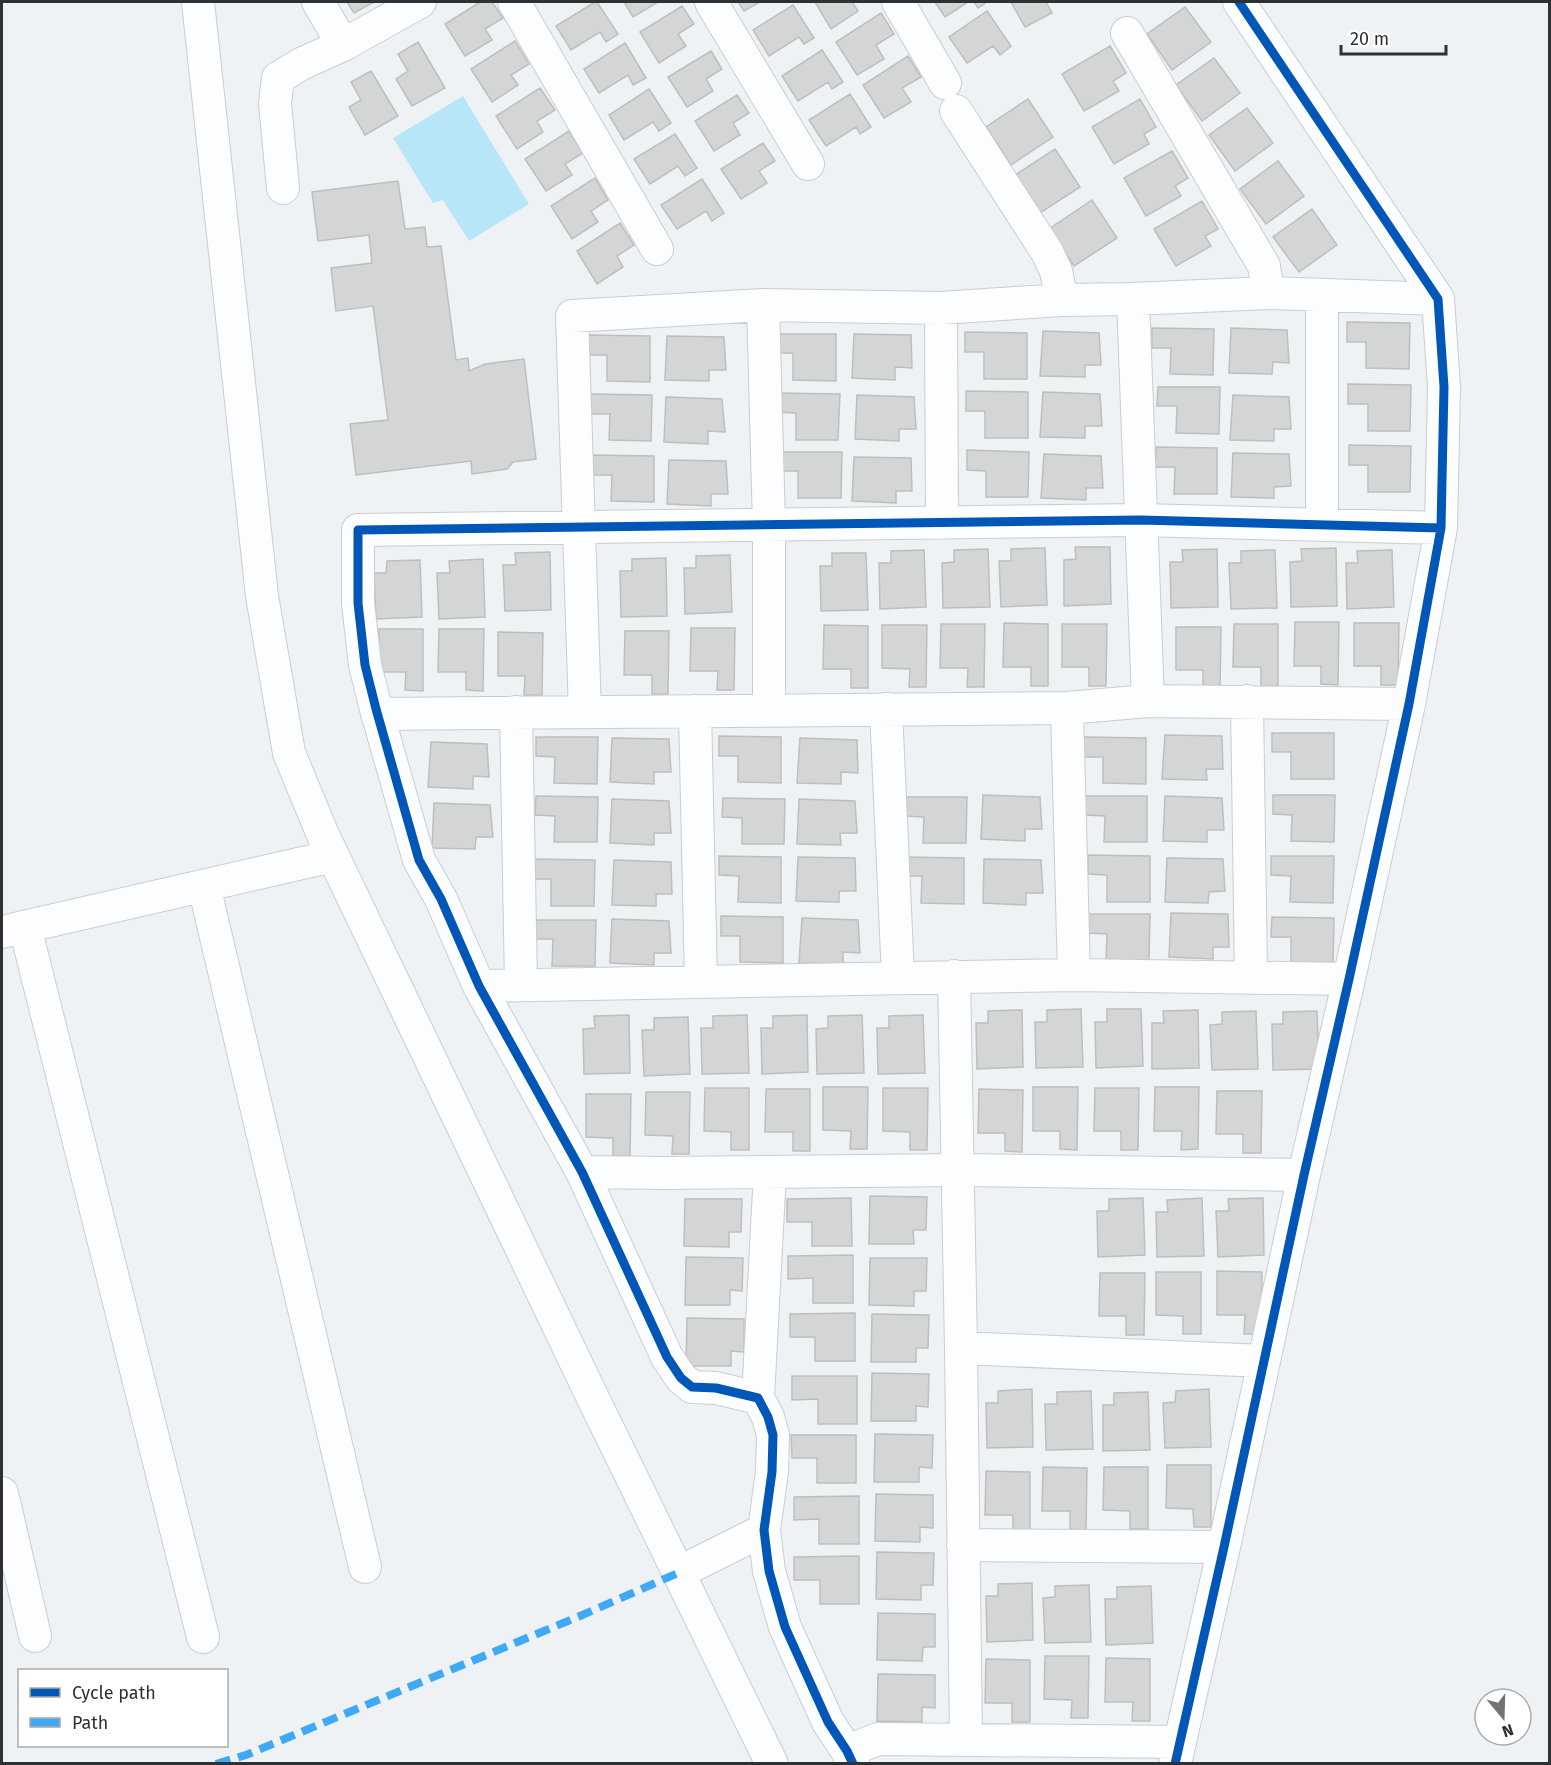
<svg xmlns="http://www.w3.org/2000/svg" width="1551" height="1765" font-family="'Fira Sans',sans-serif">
<rect width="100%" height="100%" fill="#eef2f5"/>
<path fill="#b7e6f9" d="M463,96L529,204L469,241L443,200L433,203L393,138Z"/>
<path fill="#d4d5d5" stroke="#bdbebe" stroke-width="1.5" d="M347,2H374L354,13Z
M480,2H492L503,18L485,29L492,40L465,56L445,24Z
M595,2H597L618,34L606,42L600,32L571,50L556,26Z
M624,2H658L633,17Z
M738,2H760L744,11Z
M815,2H852L858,11L831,29Z
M935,2H968L945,17Z
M974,2H987L978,8Z
M1011,2H1046L1052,13L1025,27Z
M793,5L814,38L804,44L799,37L769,56L753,30Z
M682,6L694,24L678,34L686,46L659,63L640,32Z
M1185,7L1211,42L1172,70L1147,34Z
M987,11L1011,46L1000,55L993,46L967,63L949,37Z
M881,13L894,34L876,45L884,59L857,75L836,42Z
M515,41L529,64L511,75L518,85L492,102L471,69Z
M418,42L445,88L412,106L396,79L408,71L398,54Z
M625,43L646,78L633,85L628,75L599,93L584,69Z
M1110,46L1126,73L1113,81L1119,91L1084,111L1062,74Z
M822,50L843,82L832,89L828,82L798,101L782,76Z
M711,51L722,69L706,79L713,91L687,107L668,77Z
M908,56L921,77L902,88L911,102L884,118L863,85Z
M1214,58L1240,93L1202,121L1176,85Z
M371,71L398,116L365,135L349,107L361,100L351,82Z
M540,88L555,110L537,121L543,132L517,149L496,116Z
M649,89L671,123L659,131L653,122L624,140L609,115Z
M850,94L871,127L860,134L856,127L826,146L809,120Z
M737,95L749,113L733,123L740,135L714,151L695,121Z
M1028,99L1053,137L1011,165L986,127Z
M1140,99L1156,127L1144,134L1149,144L1114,164L1092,127Z
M1247,108L1273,143L1235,171L1209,135Z
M569,131L583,153L565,164L572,175L546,191L525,159Z
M675,134L697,168L685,176L678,166L650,184L634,159Z
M763,143L775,161L759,171L767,183L741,199L721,169Z
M1055,149L1080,187L1037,215L1012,177Z
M1172,151L1188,178L1175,186L1181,196L1146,216L1124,178Z
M1278,161L1304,196L1266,224L1240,189Z
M595,178L608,200L591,211L598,222L572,239L551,206Z
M702,179L724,213L712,221L706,211L677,229L661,205Z
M398,181L405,229L425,227L427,247L441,246L456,360L468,358L469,371L485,364L524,359L536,459L513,462L507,469L472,474L471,461L356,475L350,424L388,420L373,306L336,311L331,268L372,263L369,235L318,241L312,192Z
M1092,200L1117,238L1074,266L1049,229Z
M1202,201L1218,229L1205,236L1211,246L1176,266L1154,229Z
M1312,209L1337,245L1299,272L1273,237Z
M620,223L634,245L617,256L623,267L597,284L577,251Z
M1347,322L1410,323L1409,369L1366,368V342H1347Z
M1152,328L1214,329L1213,375L1170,374L1171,348H1152Z
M1231,328L1287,330L1289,363L1273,362L1272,374L1229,373Z
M1043,331L1099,333L1101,365H1085V377L1040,376Z
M965,332L1027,333V379H984V352H965Z
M774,334H836V381L793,380V353H774Z
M854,334L911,335L912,368L895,367V380L852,378Z
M588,335L650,336V382L607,381V355H588Z
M667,336L724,337L726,370H709V381L665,380Z
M1348,384L1411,385L1410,431H1368V404H1348Z
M1158,387H1220L1219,434L1176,433L1177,406H1157Z
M966,391L1028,392V438H985V411H966Z
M1043,392L1100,394L1102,426H1085V438L1040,437Z
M777,393L840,394L838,440H796V413L777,412Z
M590,394L652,395L651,441L609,440L610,414H590Z
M857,395L914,397L916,429H899V441L855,439Z
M1233,395L1289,397L1291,429H1274V441L1230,440Z
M666,397L722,399L725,432L708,431V444L664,442Z
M1349,445L1411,446L1410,492H1368V465H1349Z
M1156,447L1217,448V494H1174L1175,467H1155Z
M967,450L1029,452L1028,497H986V471L967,470Z
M779,452H842L841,498H798V471H779Z
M1233,453L1289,454L1291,486L1274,487V498L1231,497Z
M1044,454L1101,456L1103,488H1086V500L1041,498Z
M592,455L654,456V502L611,501L612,475H592Z
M854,457L911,458L912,491H896V503L852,501Z
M669,460L726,461L728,494H711V506L667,504Z
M1075,547H1110L1111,604L1064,606V560L1076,559Z
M1045,548L1047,605L1001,607L999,561H1011V549Z
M1336,548L1337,606L1291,607L1290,562L1302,561L1301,549Z
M988,549L990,607L943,608L942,563L954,562V550Z
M1217,549L1218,607L1171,608L1170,562H1183L1182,550Z
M924,550L926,607L880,609L879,563H891V551Z
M1275,550L1277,608L1231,609L1229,563H1241V551Z
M1392,550L1394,607L1347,609L1346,563H1358L1357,551Z
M550,552L551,610L505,611L503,565H516L515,553Z
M832,553H866L868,610L821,611L820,566H832Z
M730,555L732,612L685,614L684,568H696V556Z
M666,558L667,616L621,617L620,571H632V559Z
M483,559L485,617L439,619L437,573H450L449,561Z
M420,560L422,617L376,619L374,573H386L387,561Z
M1295,622H1339L1338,685L1321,684V666H1294Z
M1004,623L1048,624V686H1031V667H1003Z
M1354,623H1399L1398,685H1381V666H1354Z
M941,624H985L984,687H967L968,668H940Z
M1062,624H1107L1106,686H1089V667H1062Z
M1234,624H1278V686H1261V667H1233Z
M824,625L868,626V688H851V669H823Z
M882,625H927L926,687H909L910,669L882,668Z
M1176,627H1221L1220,689H1203V670H1176Z
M691,628H735L734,690H717L718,671H690Z
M379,629H423V691L405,690L406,672H378Z
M439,629H484L483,691L466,690V672H438Z
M625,631H669L668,694H652V675H624Z
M498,632L543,633L542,695H524L525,676H498Z
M1272,733H1334V779H1291V752H1272Z
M1165,735L1222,736L1223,769H1206L1207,780L1162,779Z
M719,736L781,737V783L738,782V756H719Z
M536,737H598L597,784L554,783L555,757L536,756Z
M1084,737L1146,738V784L1103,783V757H1084Z
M612,738L669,739L671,772H654V784L610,782Z
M800,738L857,740L858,773L841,772V784L797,783Z
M431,742L487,744L489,777L473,776V789L428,787Z
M983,795L1040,797L1042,829H1025V841L981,839Z
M1273,795H1335L1334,842L1291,841L1292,815L1273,814Z
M536,796L598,797L597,842H554L555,816L535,815Z
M1085,796H1147V842H1104L1105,816L1085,815Z
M1165,796L1222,798L1224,830H1207V842L1163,841Z
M905,797H967L966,843H923L924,817L904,816Z
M723,798L785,799L784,844H742V818L722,817Z
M612,799L669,801L671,833H654V845L610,843Z
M799,799L855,801L857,833H840L841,845L797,844Z
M434,803L490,805L493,837H476L475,849L432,848Z
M1088,855L1150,856V902H1107V875L1088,874Z
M719,856L781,857V903L738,902L739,876L719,875Z
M1271,856H1334L1333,903L1290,902L1291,876L1271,875Z
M798,857L855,858L856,891H839V902L796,901Z
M903,857L964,858V904L921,903L922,876H902Z
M1167,858L1223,859L1225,891L1209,892L1208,903L1165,902Z
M532,859L595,860L594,906H551V879H532Z
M984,859L1041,860L1043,893H1026V905L983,903Z
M614,860L671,862L672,894H656V906L612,905Z
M1171,913L1228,914L1229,947H1213V959L1169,957Z
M1088,914H1150L1149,960H1106L1107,934L1088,933Z
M721,916L783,917V963L740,962V936H721Z
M1272,917L1334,918L1333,964L1291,963V937H1271Z
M802,918L858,920L860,953L843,952V964L799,963Z
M612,919L669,921L671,953H654V965L610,963Z
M533,920H596L595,966H552L553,939H533Z
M1081,1009L1083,1067L1036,1068L1035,1022H1047V1010Z
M1107,1009H1141L1143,1066L1096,1068L1095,1022H1107Z
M1022,1010L1023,1067L977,1069L976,1023H988V1011Z
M1198,1010L1199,1068L1152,1069V1023H1164L1163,1011Z
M1256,1011L1258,1069L1212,1070L1210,1025L1222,1024V1012Z
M1317,1011L1319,1069L1273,1070L1272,1024H1283V1012Z
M629,1015L630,1073L584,1074L583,1029L595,1028L594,1016Z
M747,1015L749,1073L702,1074L701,1028H713V1016Z
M807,1015L808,1072L762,1074L761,1028H773V1016Z
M862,1015L864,1073L817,1074L816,1029L828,1028V1016Z
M923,1015L925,1073L878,1074L877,1028H889V1016Z
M688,1017L690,1074L644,1076L642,1030H654V1018Z
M823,1087H868L867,1149H850L851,1131L823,1130Z
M1033,1087H1078L1077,1150L1060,1149V1131H1033Z
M1155,1087H1199L1198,1149L1181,1150L1182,1131H1154Z
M705,1088H749V1150H731V1132L704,1131Z
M883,1088H928L927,1150H910V1132L883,1131Z
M1095,1088H1139L1138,1150H1121V1131H1094Z
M766,1089H810V1151H793V1132H765Z
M979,1089L1023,1090L1022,1152L1005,1151V1133H978Z
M1217,1091H1262L1261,1153H1243V1134H1216Z
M646,1092H690L689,1154H672L673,1136L645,1135Z
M586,1094H631L630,1156H613V1138L586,1137Z
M870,1196L927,1197L926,1230H913L914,1244H869Z
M851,1198L852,1246H812V1222H787V1199Z
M1143,1198L1145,1255L1098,1257L1097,1211H1109V1199Z
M1202,1198L1204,1256L1157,1257L1156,1212H1168L1167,1200Z
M1263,1198L1264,1255L1218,1257L1216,1211H1229L1228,1199Z
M685,1199H742L741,1232H729V1247L684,1246Z
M853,1255V1303H813V1278L788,1279V1256Z
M686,1257L743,1258L742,1291L730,1290V1305H685Z
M870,1258H927L926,1291H914V1306L869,1305Z
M1217,1271L1262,1272L1261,1334H1244L1245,1315H1217Z
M1156,1272H1201V1334H1183V1316L1156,1315Z
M1100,1273H1145L1144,1335H1126V1316H1099Z
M855,1313V1361H815V1337H790V1314Z
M872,1314L929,1315L928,1348H916V1362H871Z
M687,1318L744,1319V1352L731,1351V1366H686Z
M872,1373L929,1374L928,1407L916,1406V1421H871Z
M792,1376H857V1424H818V1399L792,1400Z
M1032,1389L1033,1447L987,1448L986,1403H998V1391Z
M1209,1389L1211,1447L1165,1448L1163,1403L1175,1402L1176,1391Z
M1091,1391L1093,1449L1046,1450L1045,1404H1057V1392Z
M1148,1392L1150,1450L1103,1451V1405H1114V1393Z
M875,1434L933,1435L932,1468L919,1467V1482H874Z
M791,1435H856V1483H817V1458H792Z
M1167,1465H1211V1527H1194L1193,1509L1166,1508Z
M1043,1467L1087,1468L1086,1530L1070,1529V1511H1042Z
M1104,1467H1148V1529H1130V1511L1103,1510Z
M986,1471L1030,1472V1534H1013V1515H985Z
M876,1494L933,1495V1528L920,1527V1542L875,1541Z
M859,1496V1544H819V1519L794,1520V1497Z
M877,1552L934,1553L933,1585H921V1600L876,1599Z
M859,1556V1604H820V1580H794V1557Z
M1032,1583L1033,1640L987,1642L986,1596H998V1584Z
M1089,1585L1091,1642L1045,1643L1043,1598L1055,1597V1586Z
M1151,1586L1153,1643L1106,1645L1105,1599H1117V1587Z
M878,1613L935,1614V1647H923L922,1661L877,1660Z
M1045,1656H1089L1088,1718H1071L1072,1700L1044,1699Z
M1106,1658L1150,1659V1721H1132L1133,1702H1105Z
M986,1659L1030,1660V1722H1012V1703H985Z
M878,1674L935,1675V1708L922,1707V1722L877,1721Z"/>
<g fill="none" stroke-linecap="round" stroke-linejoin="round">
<g stroke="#cacdcf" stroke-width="34">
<path id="minor" d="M198,2L262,596L289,753L323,835L590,1392L772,1764
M514,2L657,249
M711,2L808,164
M898,2L945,83
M1127,33L1264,266L1268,293
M343,45L420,2
M956,111L1047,252L1056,271L1062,300
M283,188L275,103L278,78L301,64L343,45L318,2
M1322,296V525
M1133,299L1148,701
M763,305L769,525V710
M941,308L942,523
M1247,701L1251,977
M1067,708L1074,975
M886,709L898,977
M695,711L701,981
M516,712L521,985
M585,712L572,316L763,305L941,308L1062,300L1133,299L1268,293L1438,299
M377,714L1067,708L1148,701L1409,704
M204,886L365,1567
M25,927L203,1637
M2,932L333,856
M954,976L961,1348L966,1739
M479,986L1074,975L1349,979
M582,1172L666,1173L958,1170L1304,1175
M961,1348L1264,1361
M758,1398L770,1172
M2,1493L35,1636
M963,1545L1224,1547
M678,1573L764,1530
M847,1751L878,1739L1180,1742
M853,1764L847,1751L828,1722L785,1627L769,1571L764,1530L772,1472L773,1435L768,1417L758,1398L716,1388L692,1387L681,1378L667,1357L582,1172L479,986L441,899L419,860L376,709L365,665L358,603V530L1141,520L1441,528
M1175,1764L1224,1547L1304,1175L1349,979L1409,704L1441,528L1444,387L1438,299L1239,2"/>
</g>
<use href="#minor" stroke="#fcfdfe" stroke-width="32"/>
<path stroke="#3fa9f5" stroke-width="8" stroke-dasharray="15 8" stroke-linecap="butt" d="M216,1764L246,1755L580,1616L678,1573"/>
<g stroke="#fff" stroke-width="13">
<path id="cycleway" d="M853,1764L847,1751L828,1722L785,1627L769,1571L764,1530L772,1472L773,1435L768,1417L758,1398L716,1388L692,1387L681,1378L667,1357L582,1172L479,986L441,899L419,860L376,709L365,665L358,603V530L1141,520L1441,528
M1175,1764L1224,1547L1304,1175L1349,979L1409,704L1441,528L1444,387L1438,299L1239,2"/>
</g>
<use href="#cycleway" stroke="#0057b8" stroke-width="9"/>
</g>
<rect width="1551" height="1765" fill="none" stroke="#2e3133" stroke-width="6"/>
<rect x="18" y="1669" width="210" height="78" fill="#ffffff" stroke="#abadad" stroke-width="1.5"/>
<rect x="30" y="1688" width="30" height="9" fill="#0057b8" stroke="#abadad" stroke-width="1.5"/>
<text x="72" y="1699" font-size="18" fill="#2e3133">Cycle path</text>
<rect x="30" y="1718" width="30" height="9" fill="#3fa9f5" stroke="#abadad" stroke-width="1.5"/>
<text x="72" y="1729" font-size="18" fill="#2e3133">Path</text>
<g transform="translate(1503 1717) rotate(161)"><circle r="28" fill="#ffffff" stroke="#abadad" stroke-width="1.5"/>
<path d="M0-4.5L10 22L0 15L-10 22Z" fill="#717577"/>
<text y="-9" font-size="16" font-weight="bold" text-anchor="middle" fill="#2e3133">N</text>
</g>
<path d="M1341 45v9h105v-9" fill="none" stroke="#2e3133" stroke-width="3"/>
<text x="1350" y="45" font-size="18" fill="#2e3133" stroke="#ffffff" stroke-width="4.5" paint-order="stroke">20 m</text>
</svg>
